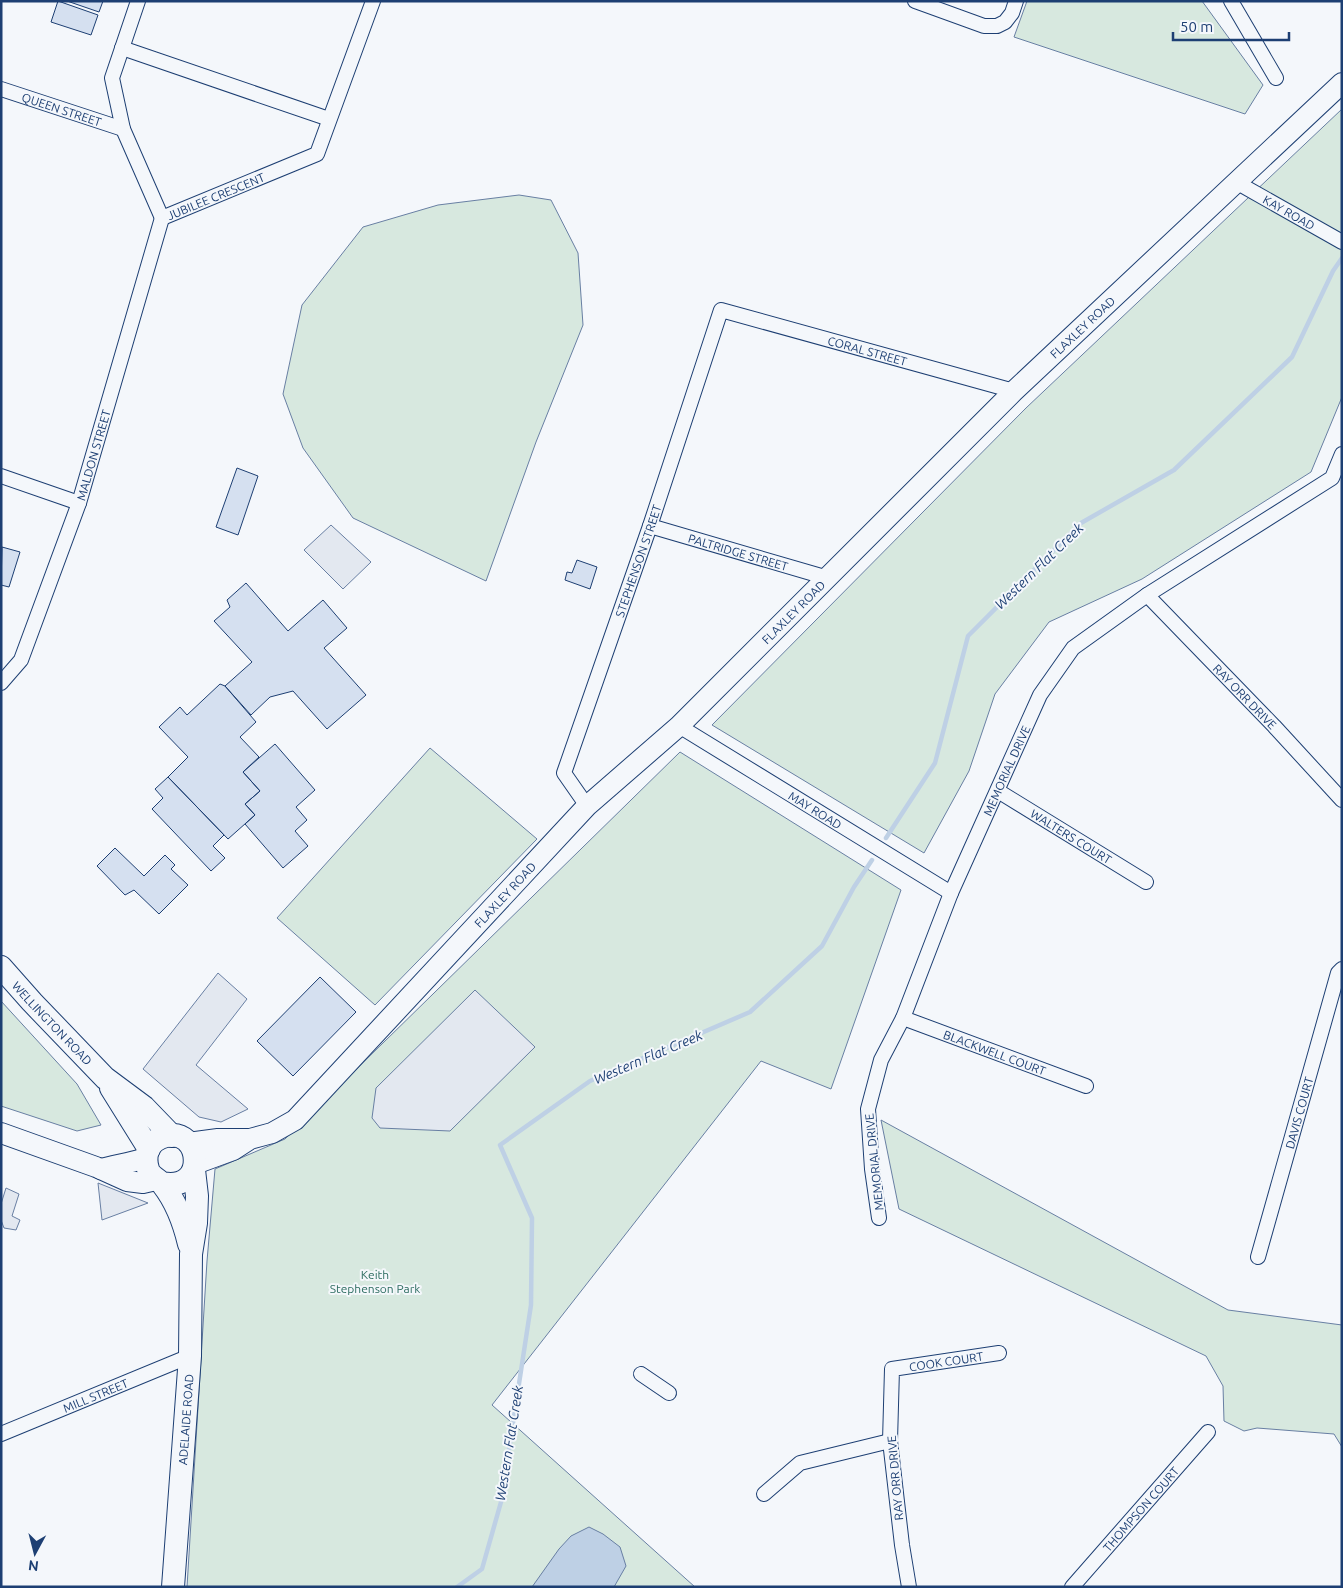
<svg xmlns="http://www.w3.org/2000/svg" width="1343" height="1588" font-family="Ubuntu,sans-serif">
<rect width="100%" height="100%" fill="#f4f7fb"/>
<path fill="#d7e8df" stroke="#687fa3" d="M1027,1H1202L1263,85L1245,114L1014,37Z
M1342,109V397L1311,472L1142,579L1049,622L995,694L969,771L924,853L712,725L1026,408Z
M519,195L551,200L578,253L583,325L536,442L486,581L353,518L303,448L283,394L302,305L363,227L438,205Z
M430,748L537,839L375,1005L277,918Z
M680,752L901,890L831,1089L761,1061L492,1405L695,1587H187L207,1261L215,1169L285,1139Z
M1,1001L77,1084L101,1125L77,1131L1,1106Z
M881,1120L1228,1310L1342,1325V1447L1334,1434L1257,1428L1244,1431L1224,1421L1223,1386L1206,1356L899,1209Z"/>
<path fill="#e3e8f0" stroke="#687fa3" d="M331,525L371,562L343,589L304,550Z
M218,973L247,999L196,1065L248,1109L221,1122L199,1117L143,1069Z
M475,990L535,1047L450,1131L380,1128L372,1118L376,1088Z
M98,1183L148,1203L102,1220Z
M6,1188L19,1194L12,1216L20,1220L16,1230L4,1228L1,1220V1204Z"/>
<path fill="#bed0e5" stroke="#687fa3" d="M589,1527L603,1534L620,1547L626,1566L614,1587H532L559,1549L571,1536Z"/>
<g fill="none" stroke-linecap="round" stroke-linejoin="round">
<path stroke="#bed0e5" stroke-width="4.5" d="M886,838L935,763L968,636L1081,523L1174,470L1292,357L1333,271L1342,258
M457,1587L482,1569L501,1502L531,1305L532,1218L500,1145L590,1081L750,1012L822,946L854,887L872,860"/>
</g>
<path fill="#d5e0f0" stroke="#1d3f73" d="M58,1L98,15L91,35L51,22Z
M67,1H103L99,12Z
M237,468L258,476L238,535L216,527Z
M2,547L20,552L9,587L1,585Z
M577,560L597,567L590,589L565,580L567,572L572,573Z
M246,583L288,631L323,600L347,628L324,648L366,695L327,729L293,691L270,697L251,715L225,686L252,662L214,621L230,607L227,600Z
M220,684L225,686L256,722L240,737L259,757L243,772L260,791L245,804L255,815L228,839L168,777L188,757L159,727L180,707L187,715Z
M275,744L315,790L296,807L307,820L295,831L308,846L283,868L245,824L255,815L245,804L260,791L243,772Z
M168,777L224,835L213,846L225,858L211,871L152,809L163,798L155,789Z
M115,848L144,876L165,855L175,865L171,869L188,885L159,914L134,890L125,895L97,866Z
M320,977L356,1012L293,1076L257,1041Z"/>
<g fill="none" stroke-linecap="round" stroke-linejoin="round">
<g stroke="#1d3f73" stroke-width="16">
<g id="minor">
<path d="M138,1L112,78L123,129L162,218"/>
<path d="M915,1L984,26H997L1005,22L1012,13L1016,1"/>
<path d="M1231,1L1276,78"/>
<path d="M122,48L329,119"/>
<path id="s1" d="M1,89L123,129"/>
<path id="s2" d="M1236,182L1342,242"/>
<path id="s3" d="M162,218L317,154L373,1"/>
<path d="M1,476L79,503"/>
<path id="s4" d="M650,526L828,578"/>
<path id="s5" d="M1147,595L1274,726L1342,800"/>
<path id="s6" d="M1,683L21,660L79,503L162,218"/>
<path id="s7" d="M679,726L951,893"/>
<path id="s8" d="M998,791L1146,882"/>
<path id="s9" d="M587,806L564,773L650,526L721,310L1014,391"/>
<path id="s10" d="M903,1018L1086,1086"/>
<path id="s11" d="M879,1218L872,1169L868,1109L881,1060L903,1018L951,893L1040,695L1073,648L1147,595L1332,478L1342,454"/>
<path id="s12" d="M1258,1257L1338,973L1342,969"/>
<path d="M641,1374L669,1393"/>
<path id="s13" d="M1,1434L190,1356"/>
<path d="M764,1494L800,1463L890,1441"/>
<path id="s14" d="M909,1587L902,1545L890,1441L892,1369L999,1353"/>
<path id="s15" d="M1072,1587L1208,1432"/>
</g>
</g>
<g stroke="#1d3f73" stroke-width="22">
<g id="secondary">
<path d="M1,1133L96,1167L127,1181L143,1183L156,1180"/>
<path d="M188,1143L218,1139H249"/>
<path id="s16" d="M195,1164L233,1150L250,1139L272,1133L295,1120L587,806L679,726L1014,391L1342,83"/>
<path d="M101,1169C116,1165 131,1163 146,1158"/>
</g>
</g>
<g stroke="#1d3f73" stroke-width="24">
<g id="primary">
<path id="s17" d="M1,967L32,1002L105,1078L144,1107L172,1136"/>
<path d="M111,1088L149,1149"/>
<path d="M162,1183C209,1192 201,1127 166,1136C158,1138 151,1143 148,1150C146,1156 146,1163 148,1169C150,1177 159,1179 163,1185C177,1203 184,1223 189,1244"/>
<path id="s18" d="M173,1587L190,1356L191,1254L196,1223L197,1196L194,1170"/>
</g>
</g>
<use href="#minor" stroke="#f4f7fb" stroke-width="14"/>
<use href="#secondary" stroke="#f4f7fb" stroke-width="20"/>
<use href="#primary" stroke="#f4f7fb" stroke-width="22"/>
</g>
<g text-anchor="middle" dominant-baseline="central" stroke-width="4" stroke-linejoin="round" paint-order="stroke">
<g font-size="12" fill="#1d3f73" stroke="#f4f7fb">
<text stroke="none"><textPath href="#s1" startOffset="64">QUEEN STREET</textPath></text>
<text stroke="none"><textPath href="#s3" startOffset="58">JUBILEE CRESCENT</textPath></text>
<text stroke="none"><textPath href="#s2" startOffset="61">KAY ROAD</textPath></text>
<text stroke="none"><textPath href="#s16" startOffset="1228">FLAXLEY ROAD</textPath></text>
<text stroke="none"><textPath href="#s9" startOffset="681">CORAL STREET</textPath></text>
<text stroke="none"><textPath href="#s6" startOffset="248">MALDON STREET</textPath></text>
<text stroke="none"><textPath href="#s4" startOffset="92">PALTRIDGE STREET</textPath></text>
<text stroke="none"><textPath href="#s9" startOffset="265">STEPHENSON STREET</textPath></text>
<text stroke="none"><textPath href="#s16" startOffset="822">FLAXLEY ROAD</textPath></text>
<text stroke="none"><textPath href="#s5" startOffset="141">RAY ORR DRIVE</textPath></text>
<text stroke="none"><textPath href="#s11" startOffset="476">MEMORIAL DRIVE</textPath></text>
<text stroke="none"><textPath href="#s7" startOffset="160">MAY ROAD</textPath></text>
<text stroke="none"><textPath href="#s8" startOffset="86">WALTERS COURT</textPath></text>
<text stroke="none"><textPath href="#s16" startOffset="418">FLAXLEY ROAD</textPath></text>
<text stroke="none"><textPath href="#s17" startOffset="76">WELLINGTON ROAD</textPath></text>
<text stroke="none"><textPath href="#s10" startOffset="98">BLACKWELL COURT</textPath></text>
<text stroke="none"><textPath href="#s12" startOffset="150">DAVIS COURT</textPath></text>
<text transform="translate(874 1162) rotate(-96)">MEMORIAL DRIVE</text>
<text stroke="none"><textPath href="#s14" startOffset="274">COOK COURT</textPath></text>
<text stroke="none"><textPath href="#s13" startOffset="102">MILL STREET</textPath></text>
<text stroke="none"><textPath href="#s18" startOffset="168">ADELAIDE ROAD</textPath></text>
<text transform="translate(895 1478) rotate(-95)">RAY ORR DRIVE</text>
<text stroke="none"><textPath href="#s15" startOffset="104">THOMPSON COURT</textPath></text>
</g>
<g font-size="12" fill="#2c6c60" stroke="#f4f7fb">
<text x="375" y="1274">Keith<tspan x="375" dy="14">Stephenson Park</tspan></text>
</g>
<g font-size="14" font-style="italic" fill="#1d3f73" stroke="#f4f7fb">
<text transform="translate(1039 566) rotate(-44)">Western Flat Creek</text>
<text transform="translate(648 1057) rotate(-23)">Western Flat Creek</text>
<text transform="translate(509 1443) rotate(-81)">Western Flat Creek</text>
</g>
</g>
<rect width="1343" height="1588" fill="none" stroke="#1d3f73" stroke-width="5"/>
<g transform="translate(35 1553) rotate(187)" stroke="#f4f7fb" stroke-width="4" paint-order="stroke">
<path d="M0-4L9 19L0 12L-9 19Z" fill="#1d3f73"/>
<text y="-8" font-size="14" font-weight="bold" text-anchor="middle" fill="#1d3f73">N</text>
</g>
<path d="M1173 32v8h116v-8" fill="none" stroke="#1d3f73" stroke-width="2.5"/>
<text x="1180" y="32" font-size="15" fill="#1d3f73" stroke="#f4f7fb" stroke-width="4" paint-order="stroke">50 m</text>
</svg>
